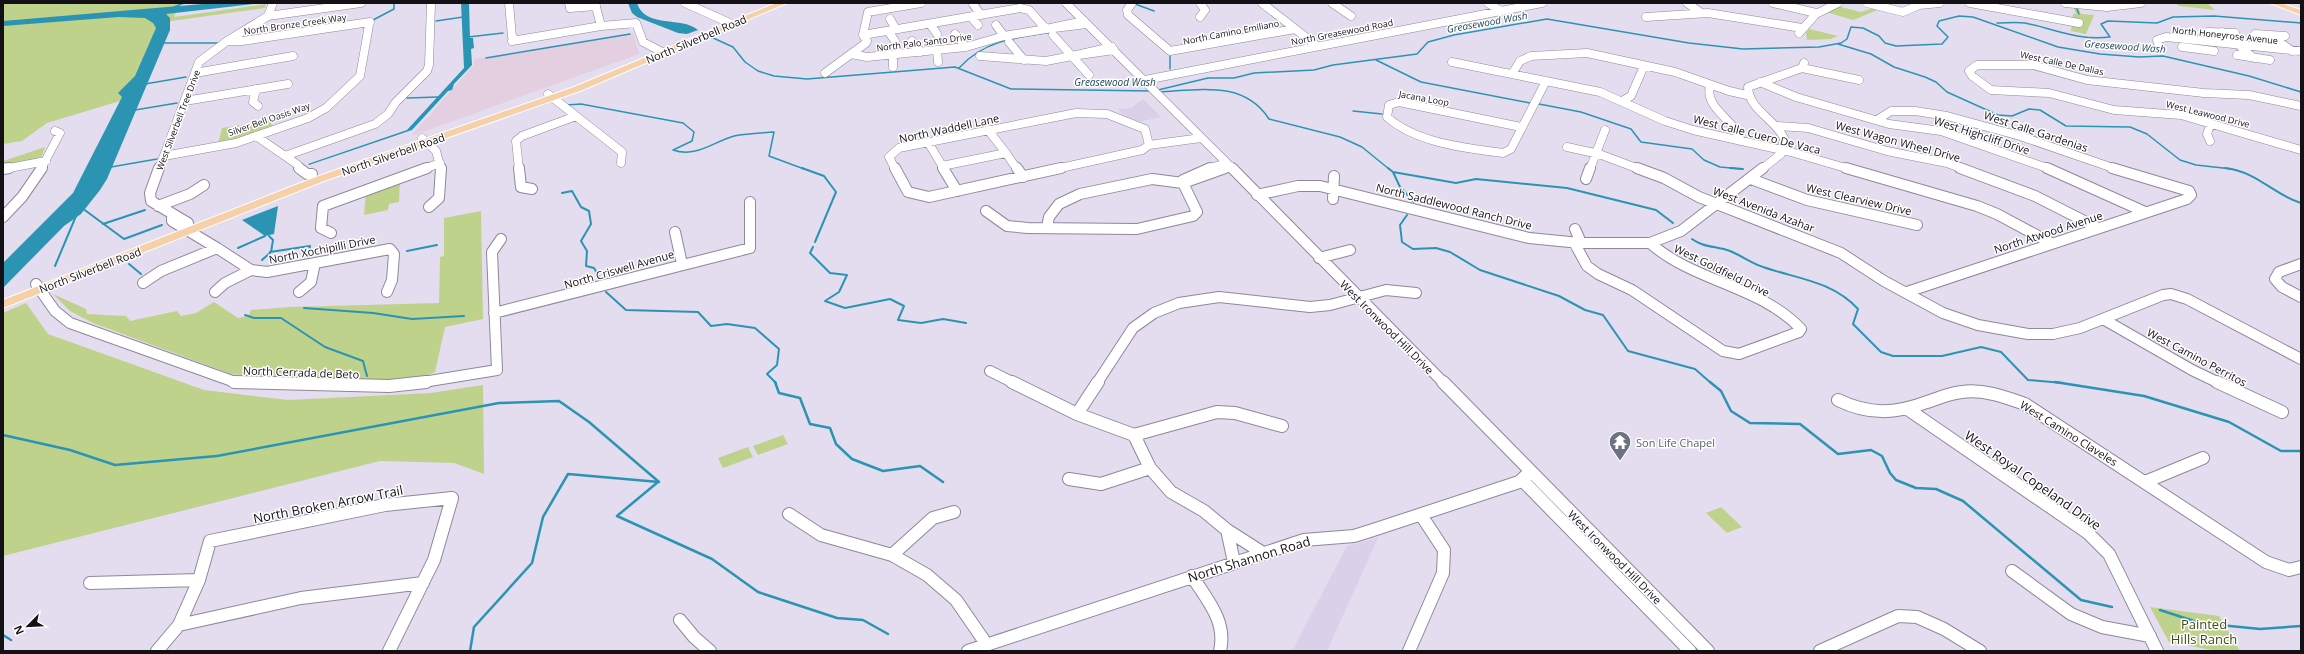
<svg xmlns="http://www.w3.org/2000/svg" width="2304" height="654" font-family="'Open Sans',sans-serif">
<rect width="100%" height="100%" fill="#e4dcef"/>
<path fill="#e3cfdf" d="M633,33L639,54L411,136L474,65V59Z"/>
<path fill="#dbd0ea" d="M1143,99L1161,117L1138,122L1123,115L1118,109L1131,108Z
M1378,538L1327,651H1292L1347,546Z"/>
<path fill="#bfd28c" d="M3,3H180L174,17L266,4L265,8L171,21L133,97L47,123L22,141L3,144Z
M2175,3H2207L2215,10L2179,6Z
M1837,6L1861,12L1874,8L1880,9L1853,20L1826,12Z
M2073,6L2078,7L2081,14L2094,15L2086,34L2071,31L2073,14H2076Z
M1809,29L1838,36L1831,39L1807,40L1806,33Z
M266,118L274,127L218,144L222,128L249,124Z
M45,147L42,156L32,161L3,167V161Z
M400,180L399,202L389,204L388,210L364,215L366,192Z
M481,211L483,319L445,327L435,372L419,378L397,380L266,377L231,374L93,323L70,311L53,294L86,309L87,314L126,316L130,321L177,311L181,316L196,313L214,302L238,318L248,316L251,310L290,307L439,303L440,257L444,256V218Z
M26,303L48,334L204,390L288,400L431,393L483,385L484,474L454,463L380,461L3,556V313Z
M783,435L788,444L758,455L753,446Z
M748,447L753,457L723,468L718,458Z
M1721,507L1742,527L1727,533L1706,513Z
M2150,607L2219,616L2240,651H2217L2169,642Z"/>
<path fill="#2c94b3" d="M214,3H262L166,14L170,18V30L107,179L100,190L81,214L64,226L3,288V263L73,193L122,97L118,93L135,76L156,28L153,23L145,18L119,17L3,26V21Z
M461,3H469L470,38H473L474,48L471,49L472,65L454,84L452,90L448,91L412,130L309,165L308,164L407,130L464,68Z
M628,3H637C645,29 683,16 698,30L687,34L678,33L637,17L632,13Z
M278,206L274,234L265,236L242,220Z"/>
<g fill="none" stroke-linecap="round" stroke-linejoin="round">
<path stroke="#2c94b3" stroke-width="1.5" d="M1135,4L1154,11
M174,7L184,3
M2076,7L2079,14
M373,20L394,9V3
M436,21L463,17
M1997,23C2006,23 2016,22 2025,23C2055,29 2078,41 2110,37L2101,24L2108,21L2157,23L2173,17L2214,16L2301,23
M468,37L503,33
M711,37L733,47L745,62L758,71L774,76L807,79L955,67L1011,89L1151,91
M163,43H218
M1838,44L1871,54L1894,67L1925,77L1936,82L1947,92L1998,115L2012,116L2029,109L2040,110L2066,126L2130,127L2147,134L2180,160L2196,165L2232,169
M1170,56V69
M486,58L630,34
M1376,60L1421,82L1530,103
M959,68C984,40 1018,37 1053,32
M145,84L186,77
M1158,90L1208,78H1234L1254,73L1314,70L1333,65L1417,54L1428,42L1454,35L1547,19L1689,43L1743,49L1819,47L1841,43L1847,39L1851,27L1863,28L1879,36L1885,43L1896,46L1942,44L1948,37L1937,26L1939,21L1959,16L1973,17L2058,47L2100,54L2139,57L2163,56L2249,76L2301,92
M1159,92C1199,90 1244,80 1269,119L1340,137L1362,147L1389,169
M407,98L438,97
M1539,104L1581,112L1631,129L1641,142L1692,149L1704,160L1720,167L1742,169
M566,105L581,104L683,123L694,132L692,141L673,150C696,158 713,142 734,136C747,133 761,133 774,132L769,156L804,169
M135,110L177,103
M1353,111L1382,114
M111,167L157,159"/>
<path stroke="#2c94b3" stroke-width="2" d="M802,168L824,176L836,192L815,242
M1388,168L1393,172L1456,183L1476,179L1567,188L1656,210L1673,223
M1730,168L1743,169
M2225,168C2258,172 2272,194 2301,203
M1393,172L1400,187L1414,202
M562,193L572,191L581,207L589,211L591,224L581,241L587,251L586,266L594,268L601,280
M82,208L124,239L162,225
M1407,215L1400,225L1402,242L1413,249L1436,248L1450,252L1480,270L1559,296L1585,310L1603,315L1628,351L1695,369L1711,383
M103,224L145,210
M1692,239C1704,248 1717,246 1730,251C1742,256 1751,263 1763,267C1798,279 1832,281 1858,309L1853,324L1881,352L1893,356H1942L1981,347L2001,352L2028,380L2063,383
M813,247L810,253L830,273L847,275L839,292L825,301L845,308L890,299L904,306L898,320L921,323L943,319L966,323
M238,248L265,236
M407,251L437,245
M270,252L310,246L308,259
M262,260L271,252L273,240L269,236
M129,264L141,274
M55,266L76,216
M606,292L626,310L698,312L711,326L727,324L755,328L779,349L777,365L767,374L776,383
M304,308L373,313L412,319L464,316
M245,315L254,318H281L325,347L363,361L367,376"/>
<path stroke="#2c94b3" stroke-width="2.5" d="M775,382L779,393L800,398L810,424L830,428L836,444L852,459L883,471L920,466L943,482
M1710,382L1721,391L1731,411L1750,423L1800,424L1838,454L1871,450L1882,456L1890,473L1896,480L1916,488L1936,489L1963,501L2081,600L2112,607
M2055,382L2144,396L2229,422L2281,451H2301
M3,435L70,450L115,465L217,456L499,403L559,401L589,422L659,482L568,474L543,517L532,563L474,627L470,651
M658,482L617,516L712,559L758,592L837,618L863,620L888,634
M2160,610L2200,623L2260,629L2301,626
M3,635L11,640"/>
<g stroke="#8f8899" stroke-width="9">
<path id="minor-far2" d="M509,3L512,37L515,39
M569,3L570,8L596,6
M685,3L732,24
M1066,3L1233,169
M1132,3L1127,10L1128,15L1170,51L1295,29
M1200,3L1205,10L1200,17
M1262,3L1317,46
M1332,3L1351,16
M1488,3L1501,11
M1687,3L1700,12
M1773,3L1816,13
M1867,3L1903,12L1919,5L1940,3
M1970,3L2079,23
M2065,3L2107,7L2141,3
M973,4L981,15
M268,16L361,3
M971,17L978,25
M1646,17L1708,13L1802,28
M890,19L896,29
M1084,21L1046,29L1087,24
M930,24L937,34
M996,25L1004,36
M601,26L636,23L643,42L664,53
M888,31L895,41
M2208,32L2235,33
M2222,32L2254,58
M1799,33L1816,14L1838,3
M955,34L966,47
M2255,34L2285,36
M863,35L1020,8L1029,10L1046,29
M1053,35L1089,75
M2270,35L2292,51
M227,41H242L370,22
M512,41L601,26L595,3
M912,41L920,52
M1009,42L1024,60
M1112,47L1072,56L1114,50
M2182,47L2214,51
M2160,49L2157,40L2166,37L2301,51
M937,50L938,62
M851,54L867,57L966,47L1004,36L1046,29
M893,55V67
M2237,55L2270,60
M980,56L1046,61L1072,56
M1452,62L1600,92L1665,121L1693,130L1791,152L1849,169
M1802,68L1859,80
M195,73L293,56
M825,73L866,43L867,41L863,35L868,12L921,3
M1512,74L1520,61L1531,56L1587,53L1675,72L1729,91L1747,95
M1145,80L1542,3
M1760,82L1796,97L1889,124L1941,131L2050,169
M1710,85C1704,109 1735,119 1741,141
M256,89L253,102L258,106
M548,94L622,152L621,163
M185,101L288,84
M1622,101L1631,96L1644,66
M2301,106L2249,95L2204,93L2087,80L2033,65H1977L1969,71L1972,76L1991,90L2049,93L2114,110L2181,115L2301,150
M1877,120L1891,111H1915L1947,116L2020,136L2116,169
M1777,126L1808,128L1887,151L1947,163L1963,169
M1521,127L1399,102L1389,105L1387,117C1416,143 1466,148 1503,153L1511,149L1546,81
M988,130L1006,153
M256,136L298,165L299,169
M422,138L436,151L441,169
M2210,141L2207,134L2211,123
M928,142L944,169
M1149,145L1201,138
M1567,147L1599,154L1639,169
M164,156L236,143L308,118L326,108L360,76L369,25L366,23
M285,156L375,124L388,114L396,102L427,71L429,65L431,3
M942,166L1006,153L1017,169
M4,169L46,161
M41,169L60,133L55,131
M159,169L199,62L227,41L268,16L273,3
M424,169L440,163
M519,169L516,141L522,136L576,116
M895,169L889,157L899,148L1076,113L1107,114L1145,129L1149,145
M1056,169L1142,150L1149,145
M1207,169L1220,165L1230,166L1222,169
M1590,169L1605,130
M1762,169L1781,154L1784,138C1774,118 1749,110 1748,87L1802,68L1804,63"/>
</g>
<g stroke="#8f8899" stroke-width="12">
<path id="minor-far1" d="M159,168L150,193L151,201L188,223L190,230
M299,168L307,174H312
M519,168L521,187L532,189
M895,168L908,192L929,197L1061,168
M943,168L957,191
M1017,168L1023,177
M1210,168L1183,180V183L1225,168
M1232,168L1444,383
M1637,168L1664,178L1699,197L1841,253L1884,281L1943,313L1978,325L2028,334H2053L2080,328L2163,295L2171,294L2187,299L2301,359
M1846,168L1977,206L1997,214L2051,243
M1960,168L2035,196L2098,228
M2047,168L2145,212
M2112,168L2189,191
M3,169L9,168
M1586,179L1590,168
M1751,179L1807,200L1917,225
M1257,195L1298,186H1320L1529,238L1580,243H1650L1681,231L1763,168
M1333,199L1334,176
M158,206L190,194L204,185
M429,207L439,198L441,168
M986,211L1007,226L1028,228L1137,229L1193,216L1197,212L1183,183L1152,179L1080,194L1059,204L1049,217L1047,227
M3,217L22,197L42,168
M1575,229L1579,238L1575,244L1587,266L1598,274L1632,290L1723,351L1739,354L1799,332L1801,329C1761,286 1694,282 1650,243
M675,232L682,264
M331,233L321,228L323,206L427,168
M217,248L251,270L267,272L390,249L394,254L392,280L387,292
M1319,258L1350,250
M2301,264L2279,272L2275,279L2282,287L2301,297
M143,283L161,271L217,248L172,221V215
M36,284L55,311L70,323L235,382L266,383
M215,292L225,283L251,270
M299,292L311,282L315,263
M1907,292L2187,199L2191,195L2189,191
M494,313L750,248V202
M2103,319L2192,370L2219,383
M990,371L1014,383
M417,383L497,370L492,252L501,239
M1097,383L1133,328L1154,313L1179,303L1219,297L1310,307L1330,305L1386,290L1416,293"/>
</g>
<g stroke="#8f8899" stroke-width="14">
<path id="minor" d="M234,382L389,386L426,382
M1012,382L1077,414L1134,435L1150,468L1171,492L1204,511L1227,530L1234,562
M1443,382L1708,651
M2217,382L2282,412
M1838,400C1869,415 1895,414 1927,402C1939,398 1950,393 1962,392C1984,389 2005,397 2025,404L2266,562L2289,570L2301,567
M1909,410L2088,533L2109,554L2157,651
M1077,414L1098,382
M1134,435L1217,412L1235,413L1282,426
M1069,479L1101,484L1150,468
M1522,480L1690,651
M2145,482L2203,458
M789,514L821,535L892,555L927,575L956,600L987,645
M1227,530L1263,553
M892,555L933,518L954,512
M2012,571L2071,614L2102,627L2150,636
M1192,576C1207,600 1227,621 1220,651
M90,583L199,580
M680,620L694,637L710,651
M179,625L301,598L423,583
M157,651L179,625L199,580L210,541L385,505L452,498L434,560L389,651
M968,651L1304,540L1354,536L1370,531L1519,482L1530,472
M1409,651L1443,573L1444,550L1421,515
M1820,651L1898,616L1917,617L1944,629L1980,651"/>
</g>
<g stroke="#fff" stroke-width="2">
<path id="major" d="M776,3H787L580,91L324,181L3,308V300L316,177L574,87Z
M2270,3H2281L2301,10V15Z"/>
</g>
<use href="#minor-far2" stroke="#fff" stroke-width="8"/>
<use href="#minor-far1" stroke="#fff" stroke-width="10"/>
<use href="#minor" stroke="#fff" stroke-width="12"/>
<use href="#major" fill="#f5d0a9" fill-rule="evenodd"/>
</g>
<defs>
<g id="temple-pin" transform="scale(1.15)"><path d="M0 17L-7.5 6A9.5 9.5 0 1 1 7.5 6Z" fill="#6b7280" stroke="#fff"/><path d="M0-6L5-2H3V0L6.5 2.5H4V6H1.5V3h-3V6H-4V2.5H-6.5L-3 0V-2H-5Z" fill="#fff"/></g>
</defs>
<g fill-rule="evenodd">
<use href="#temple-pin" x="1620" y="442"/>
</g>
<g text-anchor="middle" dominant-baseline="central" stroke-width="3" stroke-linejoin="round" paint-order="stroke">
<g font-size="9" fill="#131016" stroke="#fff">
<text transform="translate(295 24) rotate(-8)">North Bronze Creek Way</text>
<text transform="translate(1231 32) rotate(-11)">North Camino Emiliano</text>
<text transform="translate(1342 32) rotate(-11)">North Greasewood Road</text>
<text transform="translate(2225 35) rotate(6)">North Honeyrose Avenue</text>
<text transform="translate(924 42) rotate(-7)">North Palo Santo Drive</text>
<text transform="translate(2062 63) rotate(12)">West Calle De Dalias</text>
<text transform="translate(1424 98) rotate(10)">Jacana Loop</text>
<text transform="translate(2208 114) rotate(14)">West Leawood Drive</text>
<text transform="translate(269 119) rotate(-19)">Silver Bell Oasis Way</text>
<text transform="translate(178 120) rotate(-69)">West Silverbell Tree Drive</text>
</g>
<g font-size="10" font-style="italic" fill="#1c4755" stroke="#fff">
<text transform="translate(1487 22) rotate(-10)">Greasewood Wash</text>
<text transform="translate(2125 46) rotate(4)">Greasewood Wash</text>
<text x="1115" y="82">Greasewood Wash</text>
</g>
<g font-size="11" fill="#131016" stroke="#fff">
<text transform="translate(696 39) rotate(-23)">North Silverbell Road</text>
<text transform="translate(949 128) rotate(-12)">North Waddell Lane</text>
<text transform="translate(2036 131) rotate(18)">West Calle Gardenias</text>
<text transform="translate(1757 134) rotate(14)">West Calle Cuero De Vaca</text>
<text transform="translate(1982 135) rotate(18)">West Highcliff Drive</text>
<text transform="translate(1898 141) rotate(15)">West Wagon Wheel Drive</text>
<text transform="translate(393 154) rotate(-19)">North Silverbell Road</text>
<text transform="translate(1859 199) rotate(13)">West Clearview Drive</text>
<text transform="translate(1454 206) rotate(14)">North Saddlewood Ranch Drive</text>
<text transform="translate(1764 209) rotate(21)">West Avenida Azahar</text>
<text transform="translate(2048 232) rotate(-18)">North Atwood Avenue</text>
<text transform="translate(322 249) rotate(-11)">North Xochipilli Drive</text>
<text transform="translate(619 269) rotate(-16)">North Criswell Avenue</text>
<text transform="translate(90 270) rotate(-21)">North Silverbell Road</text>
<text transform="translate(1722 270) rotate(26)">West Goldfield Drive</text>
<text transform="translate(1387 327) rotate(45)">West Ironwood Hill Drive</text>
<text transform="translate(2197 357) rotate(28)">West Camino Perritos</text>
<text transform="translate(301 372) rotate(2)">North Cerrada de Beto</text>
<text transform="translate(2069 433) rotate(32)">West Camino Claveles</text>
<text transform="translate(1615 557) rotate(45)">West Ironwood Hill Drive</text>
</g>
<g font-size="11" fill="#5b616d" stroke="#fff" text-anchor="start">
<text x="1636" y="442">Son Life Chapel</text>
</g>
<g font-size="13" fill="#131016" stroke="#fff">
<text transform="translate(2033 480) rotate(35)">West Royal Copeland Drive</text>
<text transform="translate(328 504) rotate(-11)">North Broken Arrow Trail</text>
<text transform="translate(1249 559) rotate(-17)">North Shannon Road</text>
</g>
<g font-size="13" fill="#3f4c14" stroke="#fff">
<text x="2204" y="624">Painted<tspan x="2204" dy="15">Hills Ranch</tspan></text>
</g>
</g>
<rect width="2304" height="654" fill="none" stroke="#131016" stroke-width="8"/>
<g transform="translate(28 626) rotate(246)" stroke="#ffffff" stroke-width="3" paint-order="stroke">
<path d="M0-3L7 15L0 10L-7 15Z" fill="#131016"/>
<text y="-6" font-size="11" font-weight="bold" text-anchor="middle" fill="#131016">N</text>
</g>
</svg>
